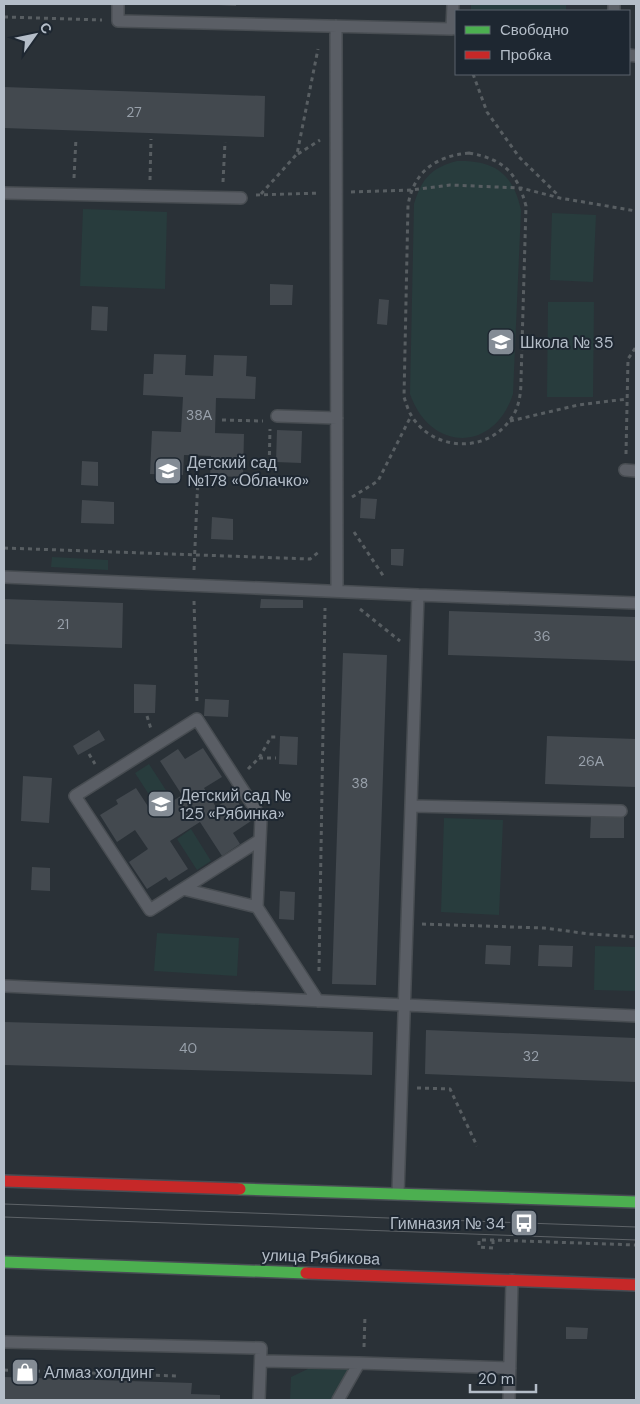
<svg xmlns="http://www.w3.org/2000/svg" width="640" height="1404" font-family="'DM Sans',sans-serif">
<rect width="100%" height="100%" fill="#2a3137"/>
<path fill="#283c3d" d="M471,4H566V11H471Z
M457,161C494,160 513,173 521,210L513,394C494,453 430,452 410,394L414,204C422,178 431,168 457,161Z
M83,209L167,212L165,289L80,286Z
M552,213L596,215L593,282L550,280Z
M548,302H594L593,397H547Z
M52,557L108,560V570L51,567Z
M149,764L171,798L157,807L135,773Z
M444,818L503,820L499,915L441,912Z
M191,829L211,861L197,870L177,839Z
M157,933L239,938L237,976L154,971Z
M595,946L636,947V991L594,990Z
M314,1366L350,1368L331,1400H290L291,1377Z"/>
<path fill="#43494f" d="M218,4H236V6L218,5Z
M4,87L265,96L264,137L4,128Z
M270,284L293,285L292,305H270Z
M379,299L389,300L387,325L377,324Z
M92,306L108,307L107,331L91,330Z
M154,354L186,355L185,375L213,376L214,355L247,356L246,376L256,377L255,399L216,398L215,433L244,434L243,477L210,476L211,456L184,455L183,475L150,474L152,431L181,432L183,397L143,395L144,374H153Z
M277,430L302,431L301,463L276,462Z
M82,461L98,462V486L81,485Z
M361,498L377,499L375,519L360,518Z
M82,500L114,502V524L81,523Z
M212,517L233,519V540L211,539Z
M391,549H404L403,566L391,565Z
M4,599L123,603L122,648L4,644Z
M261,599L303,600V608H260Z
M449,611L636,617V661L448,655Z
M343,653L387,655L376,985L332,984Z
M134,684L156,685L155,713H134Z
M205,699L229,700L228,717L204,716Z
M99,730L105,740L78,755L73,746Z
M280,736L298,737L297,765L279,764Z
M547,736L636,739V787L545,784Z
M203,748L222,777L204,788L216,807L234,796L251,821L233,833L240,844L222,856L200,822L170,841L188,869L169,881L166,877L147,889L129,862L148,849L135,830L117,842L100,815L118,804L116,800L136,788L153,814L182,795L160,761L178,749L185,759Z
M23,776L52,778L49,823L21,821Z
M591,816L624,817V838H590Z
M32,867L50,868V891L31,890Z
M280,891L295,892L294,920L279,919Z
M486,945L511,946L510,965L485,964Z
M539,945L573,946L572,967L538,966Z
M4,1022L373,1032L372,1075L4,1065Z
M426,1030L636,1038V1082L425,1074Z
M566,1327L588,1328L587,1339H566Z
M4,1377L192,1383L191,1394L220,1395V1400H4Z"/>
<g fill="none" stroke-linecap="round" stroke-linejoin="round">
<g stroke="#484d52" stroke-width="14">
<path id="lane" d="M118,4V21L452,29L453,4
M614,11V4
M336,26L337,590
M629,55L636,56
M4,193L241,198
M277,416L337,418
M625,470L636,471
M4,577L418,595L398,1194
M418,595L636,603
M411,806L621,811
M183,889L260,840
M257,907L183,889L150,910L75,796L197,719L261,818L257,907L318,1001
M4,986L636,1016
M4,1342L261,1348L259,1400
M261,1361L359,1363
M338,1400L359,1363L510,1368
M509,1400L512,1280"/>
</g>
<g stroke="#484d54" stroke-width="14">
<path id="fast" d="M240,1189L636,1202
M4,1262L306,1273"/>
</g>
<g stroke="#484d54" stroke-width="14">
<path id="jam" d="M4,1181L240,1189
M306,1273L636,1285"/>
</g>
<path stroke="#585e62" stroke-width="3" stroke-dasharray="4 4" stroke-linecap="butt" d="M4,17L102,20
M473,74L487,112L519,157L559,196
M469,153C503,159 517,172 526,206L521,380C521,394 519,409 510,420C486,454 432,451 411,415C408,410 406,403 404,397L408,205C414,171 436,156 469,153Z
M298,154L320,140
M74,178L76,138
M150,180L151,139
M223,182L225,142
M351,192L411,190L450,185L521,188L560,198L636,211
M261,194L297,154L318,49
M256,195L320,193
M222,420L263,421
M510,421L578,405L627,399
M626,454L628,359L636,347
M269,471L270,429
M352,497L378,481L411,416
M354,532L384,577
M4,548L310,559L320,551
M194,570L198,476
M194,601L197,703
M360,609L400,641
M147,716L151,729
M89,754L95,764
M259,758H276
M248,769L259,758L271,737H277
M422,924L544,928L590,934L636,937
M319,971L325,608
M417,1088L450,1089L477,1146
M493,1240V1248L479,1247V1240H493L636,1245
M364,1347L365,1315
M4,1370L178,1376"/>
<use href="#lane" stroke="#5a5e65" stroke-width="11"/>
<use href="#fast" stroke="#4caf50" stroke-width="11"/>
<use href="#jam" stroke="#c62828" stroke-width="11"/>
<path stroke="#5e6368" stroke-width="1" d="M4,1204L636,1227
M4,1217L636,1240"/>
</g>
<defs>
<g id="school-square" transform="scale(1.4375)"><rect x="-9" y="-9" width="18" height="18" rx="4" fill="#848c95" stroke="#1e2731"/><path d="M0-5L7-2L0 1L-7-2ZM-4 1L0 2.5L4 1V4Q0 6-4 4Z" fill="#fff"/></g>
<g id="bus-square" transform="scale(1.4375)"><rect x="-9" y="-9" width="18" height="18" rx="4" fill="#848c95" stroke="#1e2731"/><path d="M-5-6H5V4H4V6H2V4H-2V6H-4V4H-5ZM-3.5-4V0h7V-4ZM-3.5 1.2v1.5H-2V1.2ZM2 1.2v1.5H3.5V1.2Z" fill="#fff"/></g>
<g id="shop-square" transform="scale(1.4375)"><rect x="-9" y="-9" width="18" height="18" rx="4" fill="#848c95" stroke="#1e2731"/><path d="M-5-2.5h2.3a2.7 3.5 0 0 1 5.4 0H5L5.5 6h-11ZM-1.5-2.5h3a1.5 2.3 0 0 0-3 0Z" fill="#fff"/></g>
</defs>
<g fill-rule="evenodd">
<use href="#school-square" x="501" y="342"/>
<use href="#school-square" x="168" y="471"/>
<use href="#school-square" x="161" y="804"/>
<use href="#bus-square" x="524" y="1223"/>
<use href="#shop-square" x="25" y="1372"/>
</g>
<g text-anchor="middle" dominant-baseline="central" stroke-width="4" stroke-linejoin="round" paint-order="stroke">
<g font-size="14" fill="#98a0aa">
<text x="134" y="112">27</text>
<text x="199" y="415">38А</text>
<text x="63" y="624">21</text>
<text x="542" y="636">36</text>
<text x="591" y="761">26А</text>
<text x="360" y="783">38</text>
<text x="188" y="1048">40</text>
<text x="531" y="1056">32</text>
</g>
<g font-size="16" fill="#b4bdc8" stroke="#1e2731" text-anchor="start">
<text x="520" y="342">Школа № 35</text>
<text x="187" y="462">Детский сад<tspan x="187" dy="18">№178 «Облачко»</tspan></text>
<text x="180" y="795">Детский сад №<tspan x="180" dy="18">125 «Рябинка»</tspan></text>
<text x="505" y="1223" text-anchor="end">Гимназия № 34</text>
<text x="44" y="1372">Алмаз холдинг</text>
</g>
<g font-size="16" fill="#b4bdc8" stroke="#1e2731">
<text transform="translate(321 1257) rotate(2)">улица Рябикова</text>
</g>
</g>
<rect width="640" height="1404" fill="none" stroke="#b4bdc8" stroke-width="10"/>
<rect x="455" y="10" width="175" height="65" fill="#1e2731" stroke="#5a636d"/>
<rect x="465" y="26" width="25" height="8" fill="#4caf50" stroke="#5a636d"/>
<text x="500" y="35" font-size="15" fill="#b4bdc8">Свободно</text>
<rect x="465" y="51" width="25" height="8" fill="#c62828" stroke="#5a636d"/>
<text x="500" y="60" font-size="15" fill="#b4bdc8">Пробка</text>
<g transform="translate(35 35) rotate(57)" stroke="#1e2731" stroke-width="4" paint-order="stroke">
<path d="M0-4L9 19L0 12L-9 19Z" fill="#b4bdc8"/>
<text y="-8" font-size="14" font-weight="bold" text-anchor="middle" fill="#b4bdc8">С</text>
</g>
<path d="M470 1384v8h66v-8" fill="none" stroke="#b4bdc8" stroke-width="2.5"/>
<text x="478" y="1384" font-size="15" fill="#b4bdc8" stroke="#1e2731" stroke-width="4" paint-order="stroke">20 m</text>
</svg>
